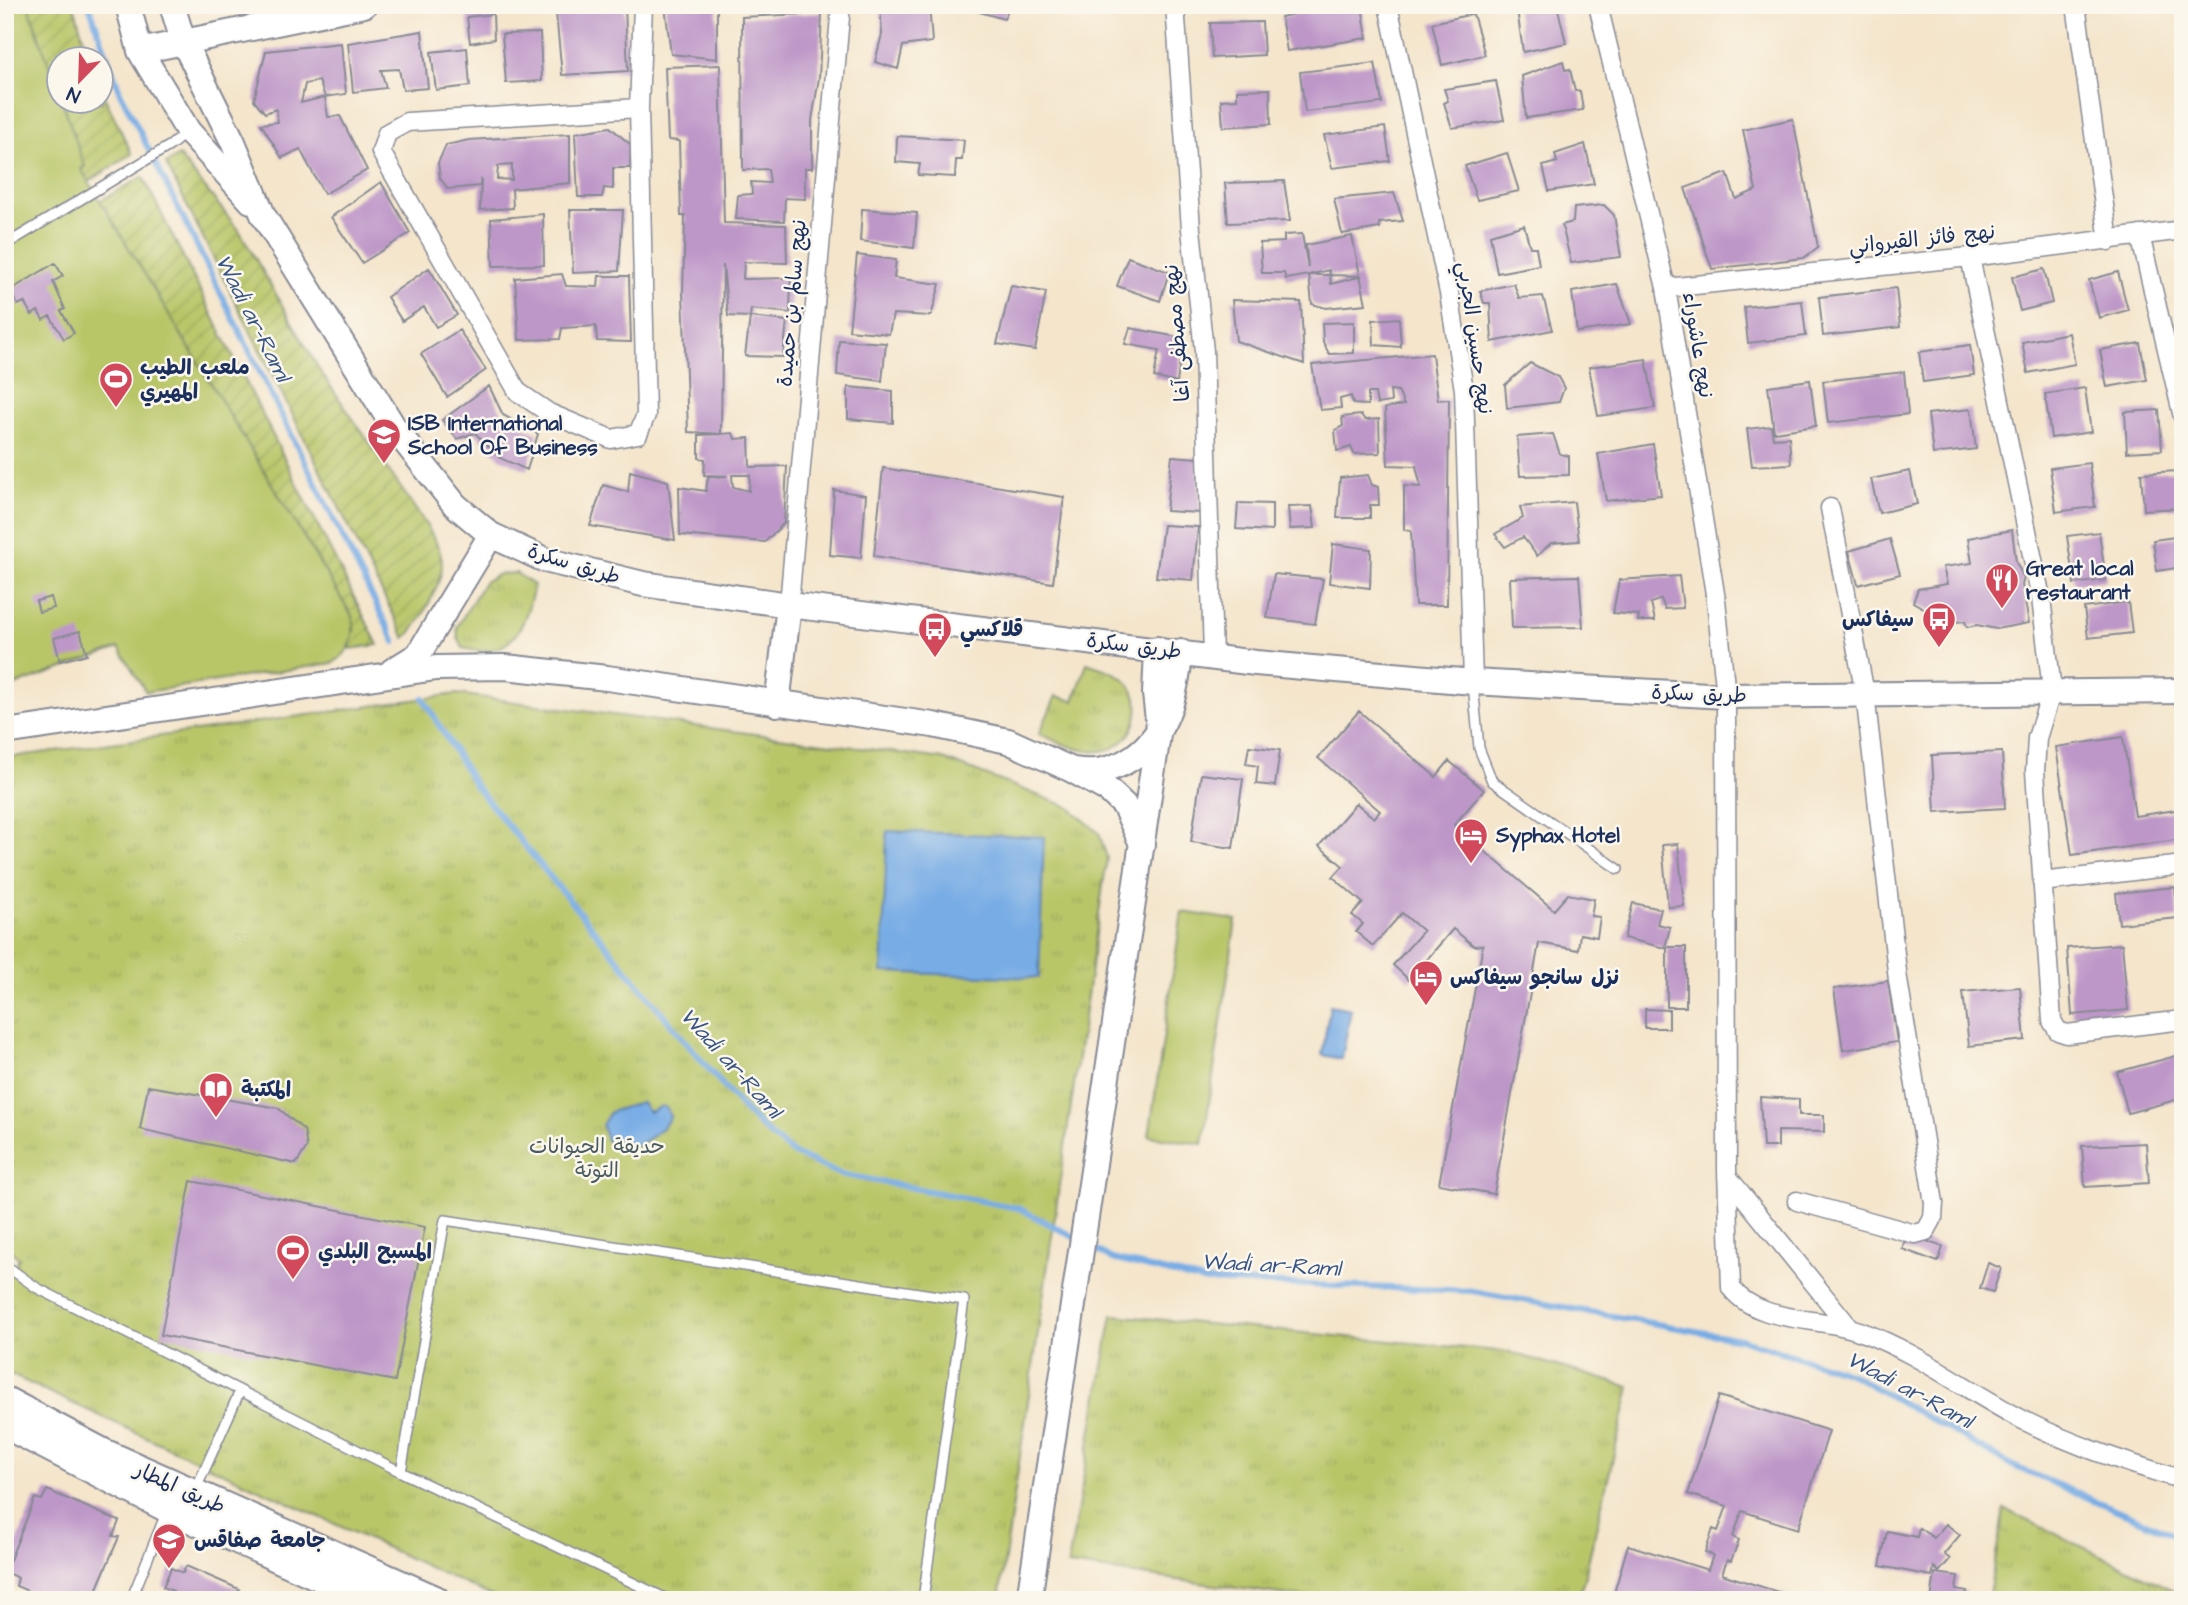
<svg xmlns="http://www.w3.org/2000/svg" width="2188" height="1605" font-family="'Architects Daughter','Playpen Sans Arabic',sans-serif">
<defs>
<pattern id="grass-tufts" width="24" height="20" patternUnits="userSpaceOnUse" patternTransform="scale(1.75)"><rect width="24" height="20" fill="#b9c668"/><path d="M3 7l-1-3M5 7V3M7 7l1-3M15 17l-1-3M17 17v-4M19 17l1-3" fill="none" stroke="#9eaa5d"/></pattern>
<pattern id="garden-furrows" width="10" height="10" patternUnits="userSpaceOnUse" patternTransform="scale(1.75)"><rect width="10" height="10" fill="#b9c668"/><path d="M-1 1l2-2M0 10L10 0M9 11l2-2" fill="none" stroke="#9eaa5d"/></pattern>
</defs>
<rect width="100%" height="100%" fill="#fbf7ec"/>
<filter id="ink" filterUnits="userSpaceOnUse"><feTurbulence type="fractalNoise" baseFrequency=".0143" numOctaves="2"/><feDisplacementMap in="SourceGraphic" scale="14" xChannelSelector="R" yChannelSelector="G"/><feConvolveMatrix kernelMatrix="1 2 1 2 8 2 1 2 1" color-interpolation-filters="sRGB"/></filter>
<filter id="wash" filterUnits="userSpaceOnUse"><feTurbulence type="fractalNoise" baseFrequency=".00686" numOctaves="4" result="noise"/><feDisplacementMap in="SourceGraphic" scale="28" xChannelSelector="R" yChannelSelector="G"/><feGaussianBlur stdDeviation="1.57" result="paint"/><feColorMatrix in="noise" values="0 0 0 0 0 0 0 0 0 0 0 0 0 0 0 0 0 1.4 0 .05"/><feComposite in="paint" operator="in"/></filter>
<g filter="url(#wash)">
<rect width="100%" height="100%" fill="#f4e5cb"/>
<path fill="url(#grass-tufts)" stroke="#6a7a63" stroke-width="2" d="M516,573L534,585C526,625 513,661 463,648L458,638L457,627L484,582L499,574Z
M1087,663C1100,668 1116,671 1126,681C1150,705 1134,747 1101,751C1081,754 1057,741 1039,734L1056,696L1074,701Z
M456,694L943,759L1069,807L1099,833L1107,858L999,1600H500L5,1372V1286L19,1258L5,1246V758Z
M1112,1315L1508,1352L1630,1387L1579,1600H1324L1068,1565Z
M2004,1509L2183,1595V1600H1988Z"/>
<path fill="url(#garden-furrows)" stroke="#6a7a63" stroke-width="2" d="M28,5H74L89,59L60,60L59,96Z
M102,92L132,154L88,182L81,168L84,167L62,102H102Z
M179,156L239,230L320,371L425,523C432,535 442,550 442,564C442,583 419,626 405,638L166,164Z
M143,177L378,645L349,649L354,630L353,618L100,201Z"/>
<path fill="#b9c668" stroke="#6a7a63" stroke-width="2" d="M5,5H28L85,167L81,169L353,618C355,638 351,652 333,663L146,692L119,648L5,689Z
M1182,912L1236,920L1203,1144L1149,1136Z"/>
<path fill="#77ace5" stroke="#496ea2" stroke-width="2" d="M887,831L1044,837L1039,978L882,972Z
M1330,1005L1351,1009L1342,1059L1322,1055Z
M641,1102L649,1112L662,1106L667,1108L670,1117C664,1129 638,1149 623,1148C619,1147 612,1143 607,1141L602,1125L610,1112Z"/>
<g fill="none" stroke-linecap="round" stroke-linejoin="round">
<path stroke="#77ace5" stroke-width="6" d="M89,5L120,92L395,642
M423,698L474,784L690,1047L745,1111L771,1136L794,1154L840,1174L1018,1208L1076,1238
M1088,1245L1112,1259L1204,1281L1472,1291L1740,1339L1849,1373L2013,1466L2183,1538"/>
</g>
<g id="blocks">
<path fill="#bd97c8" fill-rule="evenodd" d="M717,5V59L671,54L665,6Z
M880,5H929L932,42L903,46L898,69L875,62L882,34Z
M975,5H1010L1004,19L973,10Z
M1332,5H1362L1367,38L1287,51L1281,17Z
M1533,5H1557L1566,43L1523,52L1517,9Z
M625,7L628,71L562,75L556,13Z
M822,13L819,78L812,120V168H805V199L785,198L784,221L736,219L738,195L752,194L751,182L770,183L768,169L743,170L742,17Z
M493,14L494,39L470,43L467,17Z
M1473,14L1485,55L1442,65L1432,23Z
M1262,22L1264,55L1212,58L1210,23Z
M422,31L428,88L403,90L399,69L381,70L386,88L353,92L348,43Z
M540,33L542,81L506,83L502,34Z
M341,43L346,94L325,97L319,81L305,84L301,103L325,97L328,117L340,116L367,170L324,194L300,149L282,158L261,124L278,122L276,109L265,113L254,100L266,51Z
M467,48L470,86L436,90L431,52Z
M1563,61L1565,70L1570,69L1575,91H1580L1583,110L1526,118L1522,76Z
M1375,63L1382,103L1305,112L1300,72Z
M720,65L724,223L786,225L787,263L744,262L743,279L791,278L790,313L751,309L750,317L728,316L723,265L721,434L733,433L735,439L749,438L750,467L787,466L784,523L765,542L680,535L679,487L706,491L708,477L727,476L704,475L705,459L699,458V435L721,434L688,432L683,292L685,216H681L679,141L668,140L665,67ZM732,475H750L749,491L733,487Z
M1496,81L1504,120L1452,128L1444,103L1448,101L1444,89Z
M1270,89L1271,124L1223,127L1221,100L1237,99V90Z
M1793,119L1818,247L1804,258L1712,269L1685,188L1727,173L1736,199L1756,190L1743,130Z
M610,127L631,145L630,168H613V189L604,188L602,197H578L575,133Z
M1385,127L1390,161L1332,168L1324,135Z
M570,134V183L512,189L513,208L480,210L481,178L480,186L448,189L440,178L438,163L446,145L469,140ZM512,165V180L497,179L498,166Z
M897,136L964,140L962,160H956L955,177L918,175L920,164L896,162Z
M1585,144L1594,184L1549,191L1543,166L1557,162L1555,154Z
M1507,153L1519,191L1477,200L1465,166Z
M1284,181L1290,221L1228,223L1225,183Z
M381,182L410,233L362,263L331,217Z
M1394,193L1403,221L1379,223L1380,228L1342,234L1334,199Z
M1604,205L1614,215L1621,257L1571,263L1562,225L1573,222L1574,208Z
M862,209L917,213L914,248L860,241Z
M570,210H623L619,271L573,273Z
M543,214L544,265L493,266L491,219Z
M1524,225L1530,247H1536L1539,265L1497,273L1490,235Z
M1302,234L1308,268L1306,245L1352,236L1366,304L1326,308L1312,304L1309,275L1286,279L1284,273H1262L1260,243L1284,242V235ZM1329,270L1330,275L1362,276L1331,284L1330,275H1309Z
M857,255L896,260L894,278L940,284L931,316L893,314L889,334L849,330Z
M1128,257L1169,272L1160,301L1117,286Z
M55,263L63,276L53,282L65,309L61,311L74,333L64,339L50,316L43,320L38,311L32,315L24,302L18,305L9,291Z
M429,268L457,315L436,327L424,307L402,321L387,297Z
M2044,269L2052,303L2020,311L2012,277Z
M2118,272L2128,310L2099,318L2089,280Z
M562,274L566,286L598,287L599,276H629L631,342L597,341L596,326L562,328L560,339L519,340L515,278Z
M1514,284L1519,298L1543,296L1552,330L1492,342L1490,303H1484L1480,291Z
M1617,284L1631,324L1577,332L1572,292Z
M1011,286L1046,292L1035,350L997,344Z
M1896,288L1900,327L1823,336L1819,297Z
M1232,300L1301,302L1304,364L1236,341Z
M1802,301L1806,336L1748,343L1744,307Z
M750,317L787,321L783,357L745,356Z
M1399,318L1401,347L1374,345L1373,320Z
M1354,322V353L1329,354L1323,342L1322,323Z
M1130,328L1183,338L1177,383L1154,377L1159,350L1125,344Z
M459,330L486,370L447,397L421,354Z
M2069,333L2075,364L2028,373L2022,342Z
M839,340L886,343L882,381L837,375Z
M2140,343L2147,380L2107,387L2100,350Z
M1970,345L1974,375L1923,382L1919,352Z
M1432,354L1438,400L1449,399L1447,605H1415L1411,531L1404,530V486L1421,487L1416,466L1388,465L1385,408L1404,405L1398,391L1390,390L1391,402L1377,404L1375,393H1368V405L1353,404L1351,396L1340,399L1341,408L1320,410L1312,365Z
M1646,359L1655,408L1598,416L1589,367Z
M1530,363L1558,377L1564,388L1559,402L1507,408L1505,385Z
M1904,372L1908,414L1828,423L1823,381Z
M1810,380L1816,426L1774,432L1768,386Z
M489,386L503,415L538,434L527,470L500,458L475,433L457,439L442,420Z
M848,387L893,391V423L848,419Z
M2085,388L2091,432L2051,438L2045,394Z
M1971,409L1976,449L1933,454L1928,414Z
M2159,410L2162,450L2127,452L2125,412Z
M1361,415L1365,420L1379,419L1380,453L1354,454L1351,447L1337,451L1335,430L1343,426L1342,417Z
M1771,426L1773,438L1789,437L1791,464L1752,466L1747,429Z
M1553,434L1560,454L1569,456V475L1520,476L1517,437Z
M1653,444L1661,495L1606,501L1598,454Z
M1172,456L1198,458L1200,513L1166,511Z
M2089,463L2095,507L2056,512L2050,468Z
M883,468L1064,497L1053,583L874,556Z
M630,471L668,481L675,540L590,526L603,485L628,492Z
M1910,471L1917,504L1879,513L1871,479Z
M2179,471L2182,508L2144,510L2141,473Z
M1368,475L1372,485L1378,487L1379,505H1370V518H1337L1340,478Z
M834,490L866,495L861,558L830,555Z
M1574,502L1579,541L1551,543L1537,556L1523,537L1505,547L1495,534L1523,518L1520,507Z
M1238,503L1272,504V531L1236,529Z
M1312,506L1315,528L1290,529L1288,507Z
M1163,525L1198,527L1193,580L1156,577Z
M2012,530L2016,562L2024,578L2022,585L2029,623L1996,629L1977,625L1967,627L1965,621L1956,622L1954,608L1931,612L1913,602L1918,589L1947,584L1943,567L1972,563L1968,538Z
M2099,532L2106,580L2074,584L2067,536Z
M2183,536V567L2157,571L2153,540Z
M1890,539L1900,574L1858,585L1849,551Z
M1333,544L1371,549L1370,588L1329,583Z
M1274,574L1323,579L1315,624L1267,618Z
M1579,576L1583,627L1512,628L1510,578Z
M1679,576L1683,608L1665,609L1661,599L1651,603L1655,621H1638L1639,615L1613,613L1619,580Z
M51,597L54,608L39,612L36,601Z
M2128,602L2132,633L2088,638L2084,608Z
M80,631L87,654L60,661L54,638Z
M1359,711L1436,777L1449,761L1484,790L1454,825L1554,910L1568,894L1594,899L1591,916L1600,917L1597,937L1580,934L1578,950L1539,943L1494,1194L1439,1184L1483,945L1474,946L1453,929L1409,980L1393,965L1423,931L1402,913L1373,946L1356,932L1363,924L1352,915L1363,903L1333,877L1343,866L1319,846L1356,803L1374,818L1380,811L1318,758Z
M2123,737L2135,816L2183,809V839L2072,855L2056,747Z
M1249,746L1280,750L1275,786L1256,784L1258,766L1246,764Z
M2002,752L2005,808L1935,812L1932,755Z
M1201,774L1243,779L1233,848L1191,842Z
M1678,844L1684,906L1668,907L1662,845Z
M2175,887L2178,918L2119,924L2116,893Z
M1633,903L1661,909L1657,924L1670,927L1665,948L1624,938Z
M2122,944L2128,1010L2072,1015L2067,948Z
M1667,947H1686V1007H1667Z
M1888,981L1897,1042L1843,1050L1834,989Z
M2020,987L2025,1040L1969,1046L1963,992Z
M1645,1009L1669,1010V1028H1645Z
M2183,1054V1098L2128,1113L2117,1072Z
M148,1086L278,1108L304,1130L307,1147L296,1164L140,1129Z
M1760,1097L1799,1099V1115H1824V1132L1778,1131V1147H1763Z
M2146,1143L2149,1183L2085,1187L2082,1146Z
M191,1181L425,1227L395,1381L161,1335Z
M1907,1234L1943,1247L1938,1262L1902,1249Z
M1988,1263L2001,1268L1993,1292L1980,1288Z
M1719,1396L1829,1431L1798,1529L1742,1511L1733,1537L1739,1540L1731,1561L1727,1560L1722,1574L1803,1600H1612L1628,1545L1708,1570L1713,1555L1705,1552L1713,1529L1718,1531L1727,1506L1688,1494Z
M47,1490L119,1521L113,1536L119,1537L92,1600H49L16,1586L18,1578L5,1572L35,1498L42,1500Z
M1946,1524L1960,1535L1944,1554L1950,1559L1939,1572L1934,1567L1932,1576L1880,1566L1887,1531L1917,1537L1919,1528L1934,1538Z
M186,1566L239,1589L236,1596L245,1600H177L170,1597L173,1591L163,1587L171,1568L183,1573Z
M1935,1573L1958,1576L1956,1590L1967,1592L1965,1600H1931Z"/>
</g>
</g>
<g filter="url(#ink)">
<use href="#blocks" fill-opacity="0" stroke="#888a94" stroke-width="2"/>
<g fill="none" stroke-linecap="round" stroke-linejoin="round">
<g stroke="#888a94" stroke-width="12">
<path id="lane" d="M5,245L171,145L188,131
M1473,684L1479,748L1492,781L1618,869
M5,1265L37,1288L401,1472L669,1600
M401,1472L445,1220L964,1300L923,1600
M195,1491L240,1391
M131,1600L167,1511"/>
</g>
<g stroke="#888a94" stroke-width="21">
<path id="street" d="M1175,5L1191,229L1204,351L1213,657
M1388,5L1449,293L1464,390L1473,682
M1598,5L1666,288L1716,600L1726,696L1727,1170L1731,1288C1759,1324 1817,1316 1859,1331C1918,1352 1967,1391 2023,1420C2074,1446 2128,1463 2183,1480
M2076,5L2109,241
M639,108L407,122L387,133L381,152L518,392L549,413L611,439L638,434L646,415L639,108L643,5
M2140,235L2183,417
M1970,257L2041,598L2052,690L2037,738L2035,771L2052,1021L2058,1031L2067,1034L2183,1020
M1666,288L1970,257L2183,230
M789,605L841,5
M2042,882L2183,865
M1727,1176L1849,1327
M1797,1201L1915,1234L1926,1231L1933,1218L1934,1203L1898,980L1865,694L1830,508"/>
</g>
<g stroke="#888a94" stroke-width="28">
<path id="secondary" d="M128,5L140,51L188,131L251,201
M172,5L183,41L233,142L263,215L395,429L455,505L491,535L545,560L643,584L789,605L1256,663L1473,682L1726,696L2183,691
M140,51L364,5
M392,671L418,655L491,535
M777,704L789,605
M5,732L436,668L505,667L607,678L933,725L1008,741L1070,769L1108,790L1124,805L1142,844
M1074,770C1119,778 1156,748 1170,706C1176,689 1178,670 1181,652
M1029,1600L1159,728L1155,694L1157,649"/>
</g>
<g stroke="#888a94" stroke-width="32">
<path id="primary" d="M5,1401L103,1453L435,1600
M5,1424L168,1508L372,1600"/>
</g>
<use href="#lane" stroke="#fff" stroke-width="9"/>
<use href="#street" stroke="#fff" stroke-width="18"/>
<use href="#secondary" stroke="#fff" stroke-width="24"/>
<use href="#primary" stroke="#fff" stroke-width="28"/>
</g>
</g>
<defs>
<g id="stadium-pin" transform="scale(1.75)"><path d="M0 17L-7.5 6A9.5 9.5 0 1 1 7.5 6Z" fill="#d1495b" stroke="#fbf7ec"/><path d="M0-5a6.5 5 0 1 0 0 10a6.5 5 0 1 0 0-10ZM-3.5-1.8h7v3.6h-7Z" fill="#fff"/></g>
<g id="university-pin" transform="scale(1.75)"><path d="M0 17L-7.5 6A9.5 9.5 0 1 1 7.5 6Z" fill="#d1495b" stroke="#fbf7ec"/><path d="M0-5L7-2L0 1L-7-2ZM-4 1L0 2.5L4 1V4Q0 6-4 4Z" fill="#fff"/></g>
<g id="restaurant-pin" transform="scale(1.75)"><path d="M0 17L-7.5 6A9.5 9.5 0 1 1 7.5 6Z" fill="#d1495b" stroke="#fbf7ec"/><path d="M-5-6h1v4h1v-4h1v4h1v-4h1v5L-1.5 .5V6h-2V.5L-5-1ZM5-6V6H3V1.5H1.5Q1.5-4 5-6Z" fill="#fff"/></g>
<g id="bus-pin" transform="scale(1.75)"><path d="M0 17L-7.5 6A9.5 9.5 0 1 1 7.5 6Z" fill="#d1495b" stroke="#fbf7ec"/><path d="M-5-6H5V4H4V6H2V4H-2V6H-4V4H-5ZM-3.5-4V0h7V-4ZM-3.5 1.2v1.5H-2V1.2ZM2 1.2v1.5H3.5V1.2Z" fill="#fff"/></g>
<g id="hotel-pin" transform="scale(1.75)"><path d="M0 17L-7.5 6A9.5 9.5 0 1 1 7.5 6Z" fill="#d1495b" stroke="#fbf7ec"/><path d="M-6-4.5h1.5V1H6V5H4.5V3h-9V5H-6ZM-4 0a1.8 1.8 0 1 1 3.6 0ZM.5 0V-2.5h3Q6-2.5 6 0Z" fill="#fff"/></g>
<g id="library-pin" transform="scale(1.75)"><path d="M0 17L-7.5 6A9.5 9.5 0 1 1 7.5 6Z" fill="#d1495b" stroke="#fbf7ec"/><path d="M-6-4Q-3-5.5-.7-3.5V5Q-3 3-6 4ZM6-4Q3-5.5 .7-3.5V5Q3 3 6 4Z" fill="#fff"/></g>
</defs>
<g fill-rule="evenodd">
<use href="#stadium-pin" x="116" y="379"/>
<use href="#university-pin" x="384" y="435"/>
<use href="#restaurant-pin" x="2002" y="580"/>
<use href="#bus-pin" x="1939" y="619"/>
<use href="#bus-pin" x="935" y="629"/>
<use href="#hotel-pin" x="1471" y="835"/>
<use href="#hotel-pin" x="1426" y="977"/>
<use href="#library-pin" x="216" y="1089"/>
<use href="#stadium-pin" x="293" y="1251"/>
<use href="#university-pin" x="169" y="1540"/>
</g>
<g text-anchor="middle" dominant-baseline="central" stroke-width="5" stroke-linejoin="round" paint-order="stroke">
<g font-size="21" fill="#1b2f5e" stroke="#fbf7ec">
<text transform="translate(1922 239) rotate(-6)">نهج فائز القيرواني</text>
<text transform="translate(792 303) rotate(-85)">نهج سالم بن حميدة</text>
<text transform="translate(1177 333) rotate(-95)">نهج مصطفى آغا</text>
<text transform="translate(1475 338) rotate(82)">نهج حسين الجربي</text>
<text transform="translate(1698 345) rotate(81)">نهج عاشوراء</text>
<text transform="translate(574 564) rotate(17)">طريق سكرة</text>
<text transform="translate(1134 646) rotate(7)">طريق سكرة</text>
<text transform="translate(1699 694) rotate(2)">طريق سكرة</text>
<text transform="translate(180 1488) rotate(24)">طريق المطار</text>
</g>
<g font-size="21" font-weight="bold" fill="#1b2f5e" stroke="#fbf7ec" text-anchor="start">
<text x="140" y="367">ملعب الطيب<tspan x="140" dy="24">المهيري</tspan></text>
<text x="408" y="423">ISB International<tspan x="408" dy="24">School Of Business</tspan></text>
<text x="2026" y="568">Great local<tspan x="2026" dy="24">restaurant</tspan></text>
<text x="1914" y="619" text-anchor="end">سيفاكس</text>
<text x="960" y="629">قلاكسي</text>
<text x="1496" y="835">Syphax Hotel</text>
<text x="1450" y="977">نزل سانجو سيفاكس</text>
<text x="241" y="1089">المكتبة</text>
<text x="318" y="1251">المسبح البلدي</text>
<text x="194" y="1540">جامعة صفاقس</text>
</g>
<g font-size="21" fill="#4a5c61" stroke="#fbf7ec">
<text x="597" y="1146">حديقة الحيوانات<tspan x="597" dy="24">التوتة</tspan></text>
</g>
<g font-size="23" font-style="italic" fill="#375486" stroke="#fbf7ec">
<text transform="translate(253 318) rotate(63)">Wadi ar-Raml</text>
<text transform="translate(731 1063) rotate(48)">Wadi ar-Raml</text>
<text transform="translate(1271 1265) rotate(3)">Wadi ar-Raml</text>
<text transform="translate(1910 1390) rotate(28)">Wadi ar-Raml</text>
</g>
</g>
<rect width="2188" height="1605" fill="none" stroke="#fbf7ec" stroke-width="28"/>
<g transform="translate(80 80) rotate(203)"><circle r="33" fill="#fbf7ec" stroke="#a1a7b3" stroke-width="2"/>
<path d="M0-5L12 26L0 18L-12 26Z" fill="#d1495b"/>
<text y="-10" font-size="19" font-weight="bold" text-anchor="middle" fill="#1b2f5e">N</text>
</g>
</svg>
